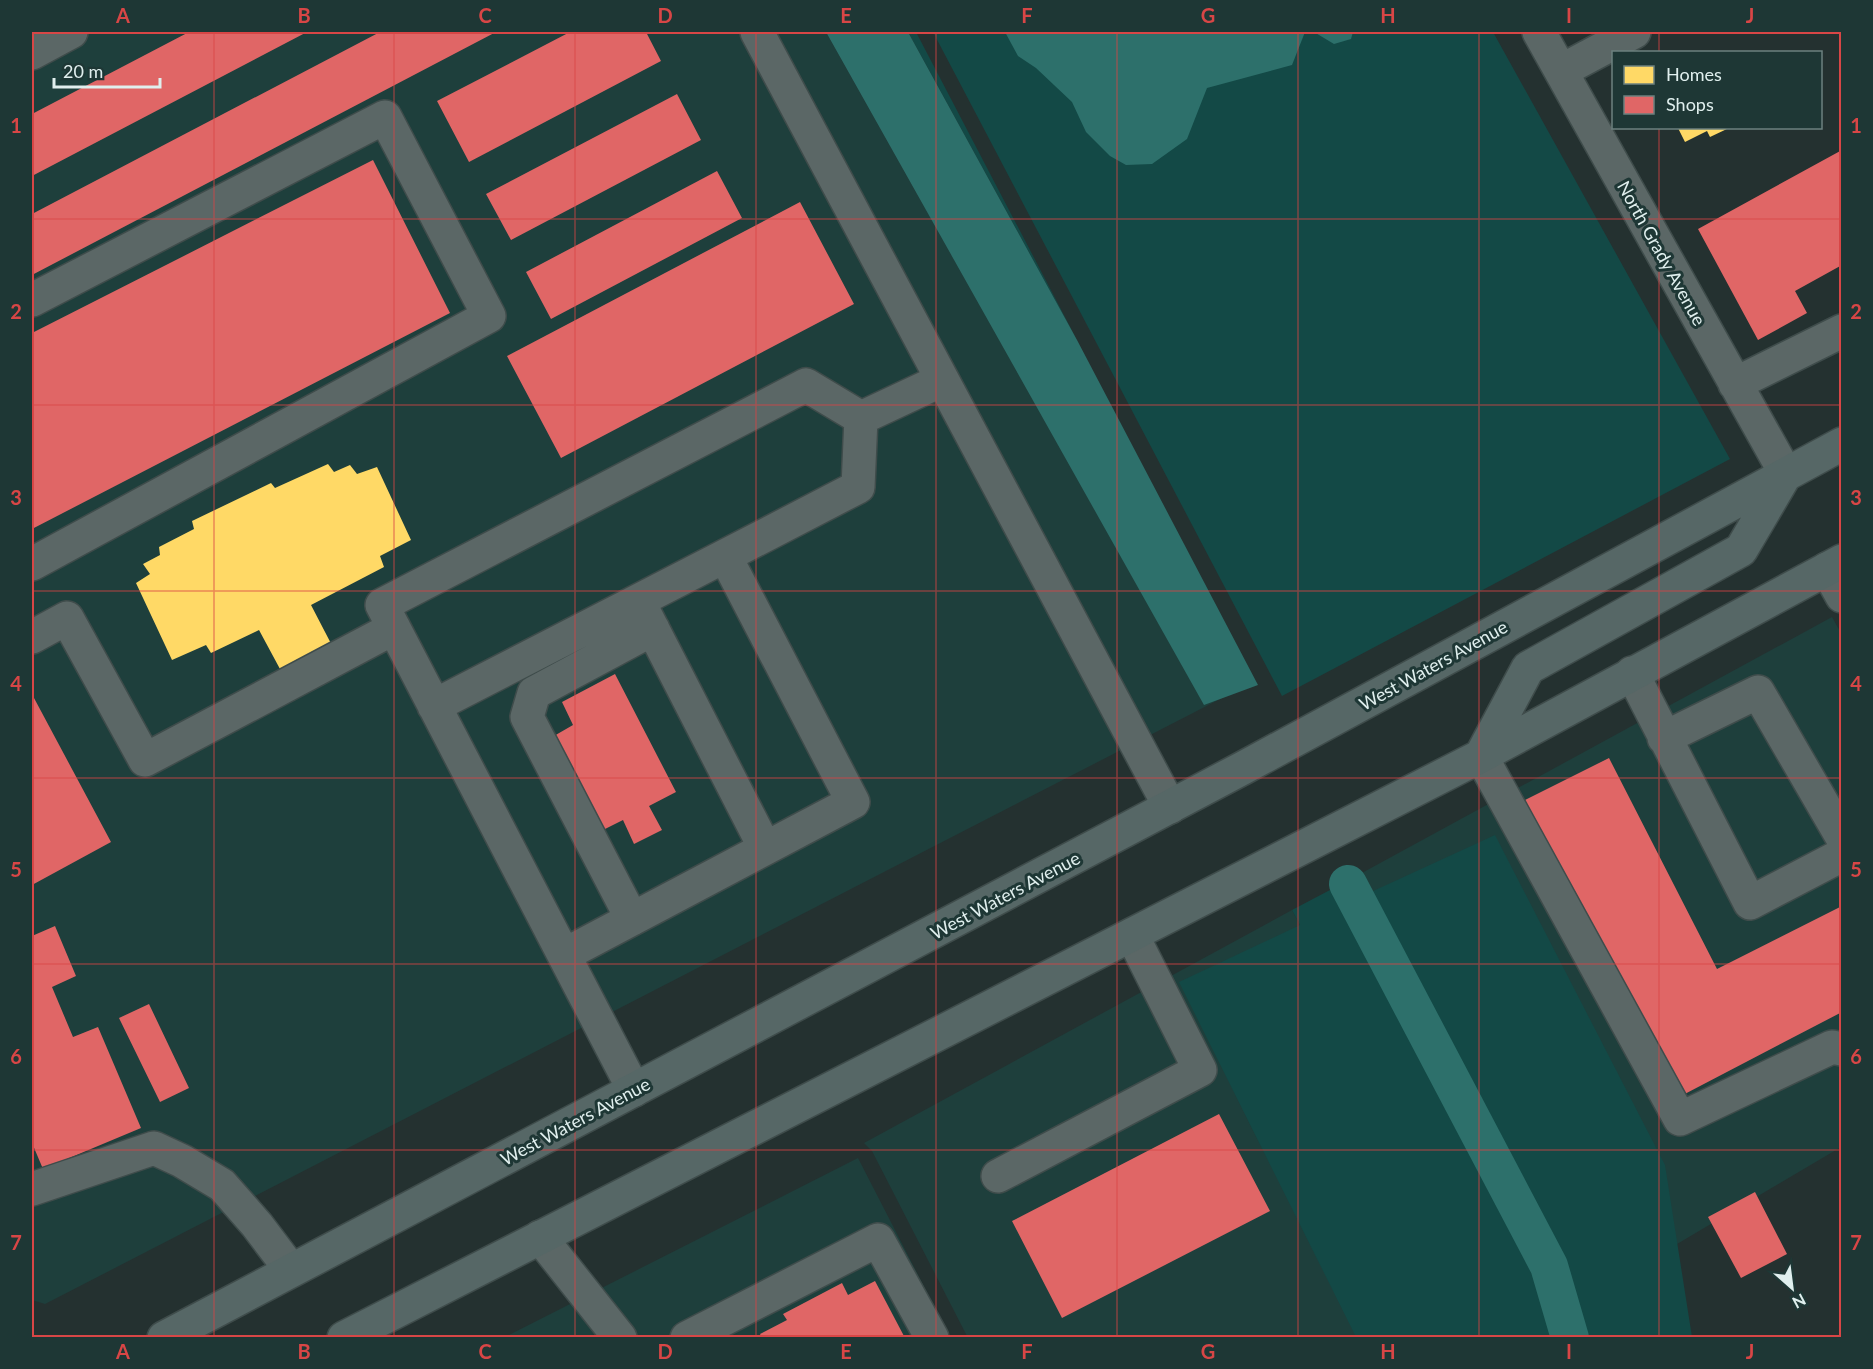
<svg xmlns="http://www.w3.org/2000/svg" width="1873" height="1369" font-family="Lato,sans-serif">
<rect width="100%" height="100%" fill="#243130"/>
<path fill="#1e3f3c" d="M32,32H826L1204,704L1224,697L45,1304L32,1300Z
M1832,617L1842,635L1841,1147L1564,1311L1349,880Z
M1292,910L1424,1152L1380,1337L968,1338L872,1151L864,1143Z
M858,1158L950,1337L503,1338Z"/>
<path fill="#134946" d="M908,32H916L1077,340Z
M933,32H1493L1730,459L1282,696Z
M1495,835L1665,1165L1692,1337H1356L1179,982L1300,925L1292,910L1349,880L1358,898Z"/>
<path fill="#2d706b" d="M826,32H908L1077,340L1258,685L1204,705Z
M1005,32H1305L1292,65L1207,88L1187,139L1152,164L1126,165L1110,156L1086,132L1072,102L1036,68L1018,56Z
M1314,32H1353L1351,39L1334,44Z"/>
<path fill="#ffd966" d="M1678,128H1729L1710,137L1707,131L1685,142Z
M328,464L334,472L350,465L357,474L377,467L411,540L380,556L384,567L311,605L338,657L287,682L259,630L211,653L206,645L172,660L136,583L150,574L143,564L160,555L159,547L194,529L192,521L271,483L275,488Z"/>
<path fill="#e06666" d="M189,32H307L32,176V114Z
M380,32H496L32,275V214Z
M570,32H646L661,61L469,162L437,101Z
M677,94L701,140L511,240L486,194Z
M1842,150V265L1795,291L1807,313L1758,340L1698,229Z
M373,160L450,313L32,529V333Z
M717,171L742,218L551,319L526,272Z
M800,202L854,304L561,458L507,356Z
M615,674L676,792L649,806L662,830L634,844L623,820L595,834L547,740L573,725L562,702Z
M34,698L111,842L32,885V700Z
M1609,758L1717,969L1842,906V1012L1679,1097L1525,800Z
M55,926L76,976L52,987L73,1037L98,1027L141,1128L43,1169L32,1143V936Z
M149,1004L189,1088L160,1102L119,1018Z
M1219,1114L1270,1211L1062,1318L1012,1221Z
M1755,1192L1787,1254L1741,1278L1708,1217Z
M875,1281L905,1338H762L760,1334L787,1320L783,1314L842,1283L848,1295Z"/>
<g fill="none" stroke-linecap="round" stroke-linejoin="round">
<path stroke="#2d706b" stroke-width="38" d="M1348,884L1549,1266L1570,1338"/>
<g stroke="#3f4c4b" stroke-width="36">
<path id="minor" d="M757,32L1170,807
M1539,32L1786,474
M32,53L71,32
M1561,71L1634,32
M32,300L385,117L489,316L32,564
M1735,384L1842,331
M1827,569L1842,596
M643,610L765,848
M32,637L67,618L145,760L394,628
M1632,673L1750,903L1842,855
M434,706L725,556
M1664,738L1758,692L1842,837
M1481,756L1680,1119L1832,1047L1842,1049
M632,919L527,717L534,693L653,629
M564,955L853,802L725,556L858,487L861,418
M634,1090L382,605L806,385L861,418L942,380
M998,1176L1200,1070L1132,935
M32,1189L154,1148L182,1161L222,1185L257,1225L291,1270
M540,1237L620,1338
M687,1338L878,1240L932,1338"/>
</g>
<g stroke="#3f4c4b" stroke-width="36">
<path id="major" d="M1481,756L1528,668L1741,550L1785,475
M164,1338L1243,768L1842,444
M344,1338L1481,756L1842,561"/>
</g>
<use href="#minor" stroke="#5b6766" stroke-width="33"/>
<use href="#major" stroke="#566766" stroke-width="33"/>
</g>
<path fill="none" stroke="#d84646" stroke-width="1.5" stroke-opacity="0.55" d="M214,32V1338M394,32V1338M575,32V1338M756,32V1338M936,32V1338M1117,32V1338M1298,32V1338M1479,32V1338M1659,32V52M1659,128V1338M32,219H1842M32,405H1842M32,591H1842M32,778H1842M32,964H1842M32,1150H1842"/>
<g text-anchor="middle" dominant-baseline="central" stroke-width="6" stroke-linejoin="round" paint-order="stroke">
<g font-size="18" fill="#e0efee" stroke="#1e3735">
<text transform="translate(1662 253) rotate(61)">North Grady Avenue</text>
<text transform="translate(1433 665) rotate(-29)">West Waters Avenue</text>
<text transform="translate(1005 895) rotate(-28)">West Waters Avenue</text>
<text transform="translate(575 1121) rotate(-28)">West Waters Avenue</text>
</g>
</g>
<rect width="1873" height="1369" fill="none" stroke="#1e3735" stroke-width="66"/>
<rect x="1612" y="51" width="210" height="78" fill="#1e3735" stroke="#6c817f" stroke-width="1.5"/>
<rect x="1624" y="66" width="30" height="18" fill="#ffd966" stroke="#6c817f" stroke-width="1.5"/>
<text x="1666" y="81" font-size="18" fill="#e0efee">Homes</text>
<rect x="1624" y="96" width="30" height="18" fill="#e06666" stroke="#6c817f" stroke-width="1.5"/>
<text x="1666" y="111" font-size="18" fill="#e0efee">Shops</text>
<g transform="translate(1792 1288) rotate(152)" stroke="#1e3735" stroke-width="4.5" paint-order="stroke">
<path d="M0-4.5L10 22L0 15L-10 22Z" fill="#e0efee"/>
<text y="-9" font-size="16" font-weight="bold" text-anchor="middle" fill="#e0efee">N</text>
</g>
<path d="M54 78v9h106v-9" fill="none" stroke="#e0efee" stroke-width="3"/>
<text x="63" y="78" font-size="18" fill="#e0efee" stroke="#1e3735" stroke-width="4.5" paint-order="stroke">20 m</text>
<rect x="33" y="33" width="1807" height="1303" fill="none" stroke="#d84646" stroke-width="2"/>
<g font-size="20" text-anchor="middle" font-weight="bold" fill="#d84646">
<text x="123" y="23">A</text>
<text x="304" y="23">B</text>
<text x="485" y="23">C</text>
<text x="665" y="23">D</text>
<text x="846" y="23">E</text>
<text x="1027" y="23">F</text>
<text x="1208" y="23">G</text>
<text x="1388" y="23">H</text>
<text x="1569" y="23">I</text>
<text x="1750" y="23">J</text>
<text x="16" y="133">1</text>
<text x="1856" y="133">1</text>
<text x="16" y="319">2</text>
<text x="1856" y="319">2</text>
<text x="16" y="505">3</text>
<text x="1856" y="505">3</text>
<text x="16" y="691">4</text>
<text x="1856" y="691">4</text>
<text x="16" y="877">5</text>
<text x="1856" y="877">5</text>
<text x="16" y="1064">6</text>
<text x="1856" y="1064">6</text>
<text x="16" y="1250">7</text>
<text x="1856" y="1250">7</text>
<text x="123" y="1359">A</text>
<text x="304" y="1359">B</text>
<text x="485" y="1359">C</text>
<text x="665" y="1359">D</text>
<text x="846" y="1359">E</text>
<text x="1027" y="1359">F</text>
<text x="1208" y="1359">G</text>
<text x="1388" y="1359">H</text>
<text x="1569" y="1359">I</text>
<text x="1750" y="1359">J</text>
</g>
</svg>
